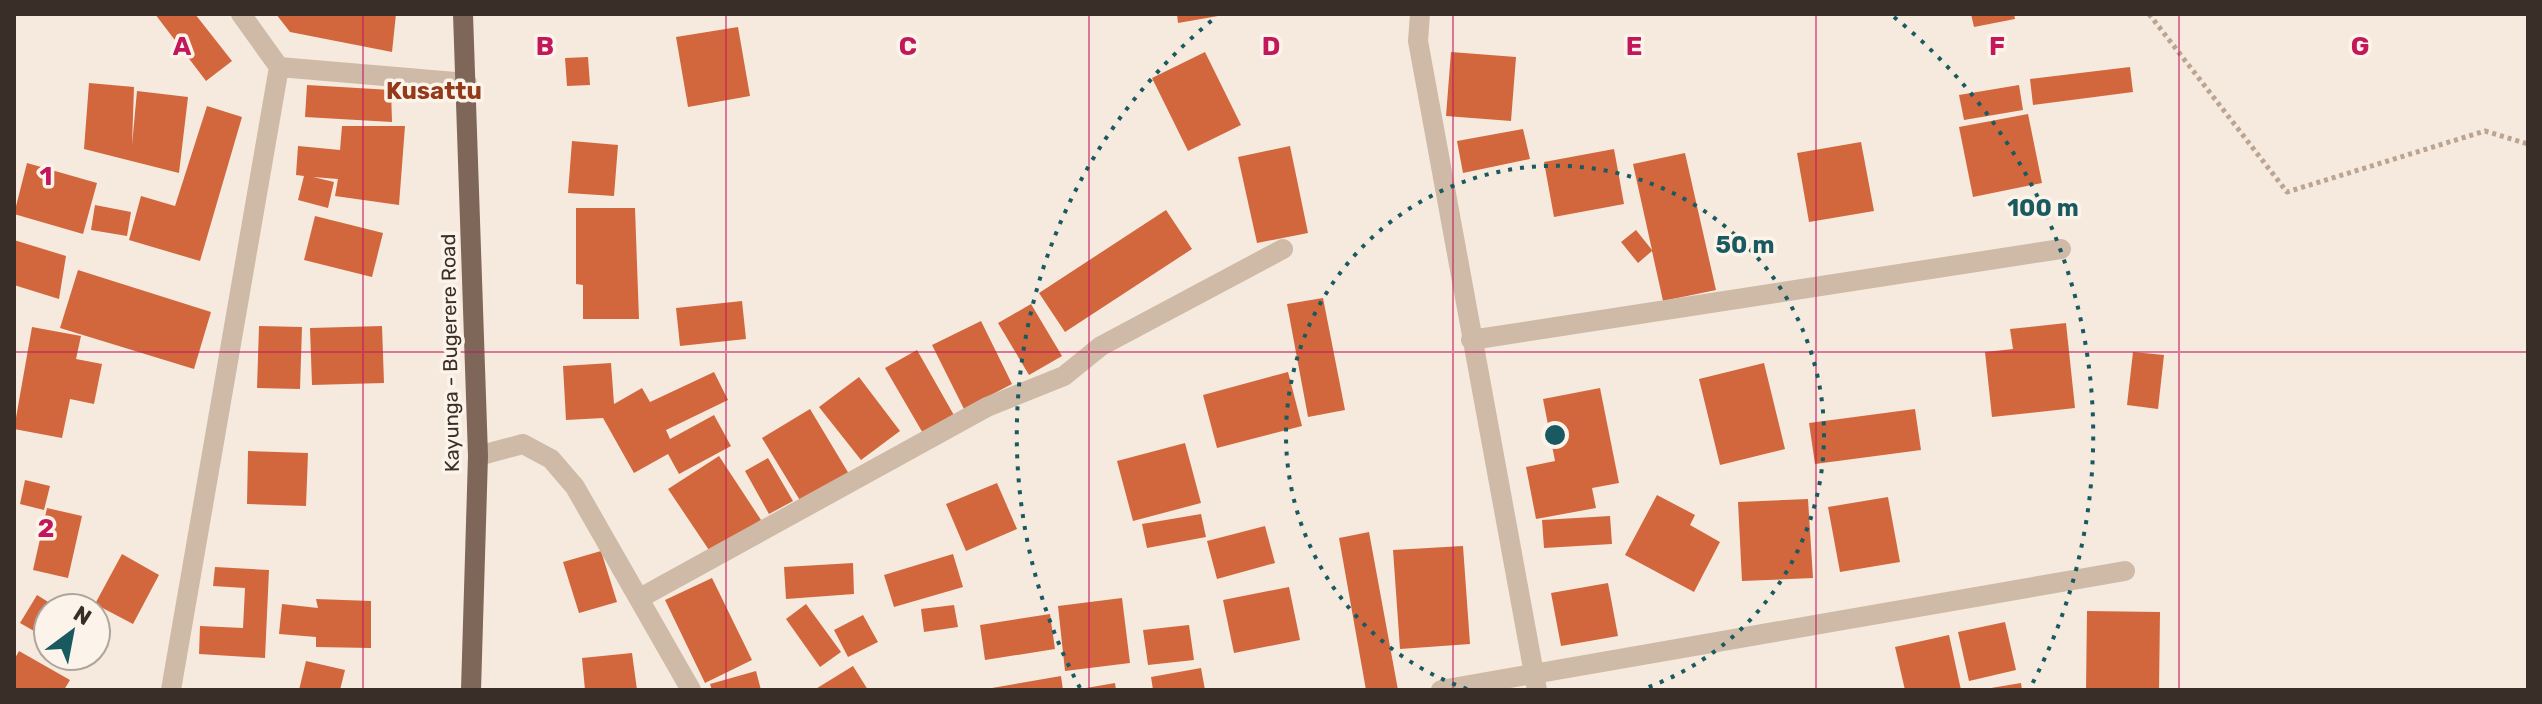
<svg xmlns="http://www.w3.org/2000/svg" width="2542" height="704" font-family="Rubik,sans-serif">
<rect width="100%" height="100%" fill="#f5eadd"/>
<path fill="#d2673e" d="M155,14H195L232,61L206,81Z
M276,14H396L392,52L290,32Z
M1177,14H1218V16L1178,23Z
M1971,14H2014L2015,19L1974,27Z
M738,27L750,96L688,107L676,37Z
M1205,52L1241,125L1188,151L1152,78Z
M1451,52L1516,57L1511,121L1446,116Z
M588,57L590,85L567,86L565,58Z
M2130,67L2133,92L2033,105L2030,79Z
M89,83L134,87L132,145L137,91L188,97L179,173L84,149Z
M307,85L391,90L392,122L305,117Z
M2019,85L2023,110L1964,120L1959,95Z
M207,106L242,117L200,261L129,240L141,196L175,206Z
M2028,114L2042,183L1973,197L1959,127Z
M342,126H405L399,205L335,196L338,179L313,177L334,182L328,208L298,200L304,176L296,175L298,146L340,150Z
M1523,129L1530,159L1463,173L1457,141Z
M572,141L618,145L614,196L568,193Z
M1861,142L1874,211L1809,222L1797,153Z
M1290,146L1308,233L1257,243L1238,157Z
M1614,149L1624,204L1554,217L1544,162Z
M1685,153L1716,290L1663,301L1652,251L1638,263L1621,242L1636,230L1652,250L1633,164Z
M27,163L97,183L83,234L14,214Z
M95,205L131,212L127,236L91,230Z
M576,208H635L639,319H583V285L576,284Z
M1166,210L1192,249L1065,332L1039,293Z
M315,216L383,233L372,277L304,260Z
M14,240L66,256L59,299L14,285Z
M78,270L211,312L194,369L60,328Z
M1323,298L1345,410L1308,417L1287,304Z
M742,301L746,339L680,346L676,308Z
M1031,304L1062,356L1029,375L998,323Z
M981,321L1012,384L964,409L932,345Z
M2066,323L2075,408L1992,417L1985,352L2013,349L2010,329Z
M259,326L302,327L300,389L257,388Z
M382,326L384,383L312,385L310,328Z
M32,327L81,336L76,359L102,364L94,404L70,399L62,438L14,429Z
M917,350L955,417L924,435L885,368Z
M2133,352L2164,355L2158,409L2127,405Z
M611,363L614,404L642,388L650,402L714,372L728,400L666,430L670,439L714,415L731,446L679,474L668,454L634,473L603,418L566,420L563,366Z
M1764,363L1785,449L1720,465L1699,379Z
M1288,372L1302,426L1217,448L1203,395Z
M859,377L900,431L861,460L819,407Z
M1600,388L1619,483L1592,488L1596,508L1536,519L1526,467L1555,461L1543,399Z
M810,409L849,474L801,502L762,438Z
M1915,409L1921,450L1815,464L1809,423Z
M1185,443L1201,503L1133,521L1117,461Z
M248,451L308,453L306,506L247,504Z
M719,456L761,520L711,553L668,489Z
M768,458L793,501L769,514L745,471Z
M25,480L50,486L44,510L20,504Z
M997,483L1017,529L966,551L946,504Z
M1657,495L1695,515L1690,525L1720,542L1694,592L1625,555Z
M1888,497L1900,562L1840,572L1828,507Z
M1808,499L1813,578L1742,581L1738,502Z
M47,508L82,516L68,578L33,570Z
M1201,514L1206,537L1147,548L1142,524Z
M1610,516L1612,544L1544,548L1542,520Z
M1265,526L1275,563L1217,579L1207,541Z
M1369,532L1398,690H1366L1339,538Z
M1463,546L1470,644L1400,649L1393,550Z
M601,551L617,602L579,613L563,562Z
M122,554L159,575L133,624L95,604Z
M953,554L963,587L894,607L884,575Z
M853,563L854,594L786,599L784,567Z
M215,567L269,570L265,658L199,654L200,626L243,628L245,588L213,586Z
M712,578L752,660L705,683L665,600Z
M1608,583L1618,636L1561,646L1551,593Z
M1289,587L1300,640L1234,653L1223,600Z
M37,595L58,608H48V639L20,623Z
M1122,598L1130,663L1065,671L1058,606Z
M316,599L371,601V648L316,647V637L279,634L282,604L318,608Z
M806,604L841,652L820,667L786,619Z
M954,605L958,627L924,632L921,609Z
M2087,611L2160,612L2159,690H2086Z
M1050,614L1055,649L985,660L980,625Z
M863,615L878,642L848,657L834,630Z
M2005,622L2016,670L1969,681L1958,632Z
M1189,625L1194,660L1148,665L1143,630Z
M1949,635L1961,690H1905L1895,647Z
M19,651L70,680L64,690H14V660Z
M632,653L637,690H585L582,658Z
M306,661L345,670L340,690H299Z
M853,666L868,690H814Z
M1201,668L1205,690H1153L1151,677Z
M756,671L761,690H712L710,684Z
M1061,676L1063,690H992V688Z
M1115,683L1116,690H1086V688Z
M2021,683L2022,690H1991V688Z"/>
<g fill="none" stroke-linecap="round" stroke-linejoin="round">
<path stroke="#bba491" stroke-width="5" stroke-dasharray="4 4" stroke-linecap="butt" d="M2149,14L2287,192L2485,131L2528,144"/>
<path stroke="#cebaa7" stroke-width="20" d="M241,14L279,67L467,83
M1420,14L1418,41L1537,690
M1471,340L2061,249
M478,456L523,444L551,459L575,487L691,690
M640,598L987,407L1064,376L1101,346L1283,249
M171,690L279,67
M1441,690L2125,571"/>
<path stroke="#7e6658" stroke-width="20" d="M463,14L478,456L471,690"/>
</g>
<path fill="none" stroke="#c2185b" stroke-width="2" stroke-opacity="0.55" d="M363,14V690M726,14V690M1089,14V690M1453,14V690M1816,14V690M2179,14V690M14,352H2528"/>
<g fill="none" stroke="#195960" stroke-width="4" stroke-dasharray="4 8">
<path d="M1467 689A269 269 0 1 1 1643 689"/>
<path d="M1080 688A538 538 0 0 1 1216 17M1894 17A538 538 0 0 1 2030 688"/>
</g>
<g text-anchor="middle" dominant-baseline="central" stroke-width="7" stroke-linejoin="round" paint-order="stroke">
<g font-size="20" fill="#3a2f28" stroke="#fcf4ea">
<text transform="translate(450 353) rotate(-91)">Kayunga - Bugerere Road</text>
</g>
<g font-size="24" font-weight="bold" fill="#923a19" stroke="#fcf4ea">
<text x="434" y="91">Kusattu</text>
</g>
</g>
<g font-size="26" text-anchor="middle" font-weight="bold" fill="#c2185b" stroke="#fcf4ea" stroke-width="7" stroke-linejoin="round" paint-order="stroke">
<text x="182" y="55">A</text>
<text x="545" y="55">B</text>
<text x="908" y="55">C</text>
<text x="1271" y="55">D</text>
<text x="1634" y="55">E</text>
<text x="1997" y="55">F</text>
<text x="2360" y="55">G</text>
<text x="46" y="185">1</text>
<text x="46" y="537">2</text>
</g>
<circle cx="1555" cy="435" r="12" fill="#195960" stroke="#fcf4ea" stroke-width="4"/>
<g font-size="24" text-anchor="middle" font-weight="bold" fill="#195960" stroke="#fcf4ea" stroke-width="7" stroke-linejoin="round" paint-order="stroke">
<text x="2043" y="216">100 m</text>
<text x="1745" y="253">50 m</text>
</g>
<rect width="2542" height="704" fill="none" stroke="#3a2f28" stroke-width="32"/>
<g transform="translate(72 632) rotate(32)"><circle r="38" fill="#fcf4ea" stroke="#aea59c" stroke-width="2"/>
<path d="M0-6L14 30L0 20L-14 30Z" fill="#195960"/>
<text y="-12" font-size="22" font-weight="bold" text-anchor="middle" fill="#3a2f28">N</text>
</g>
</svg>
